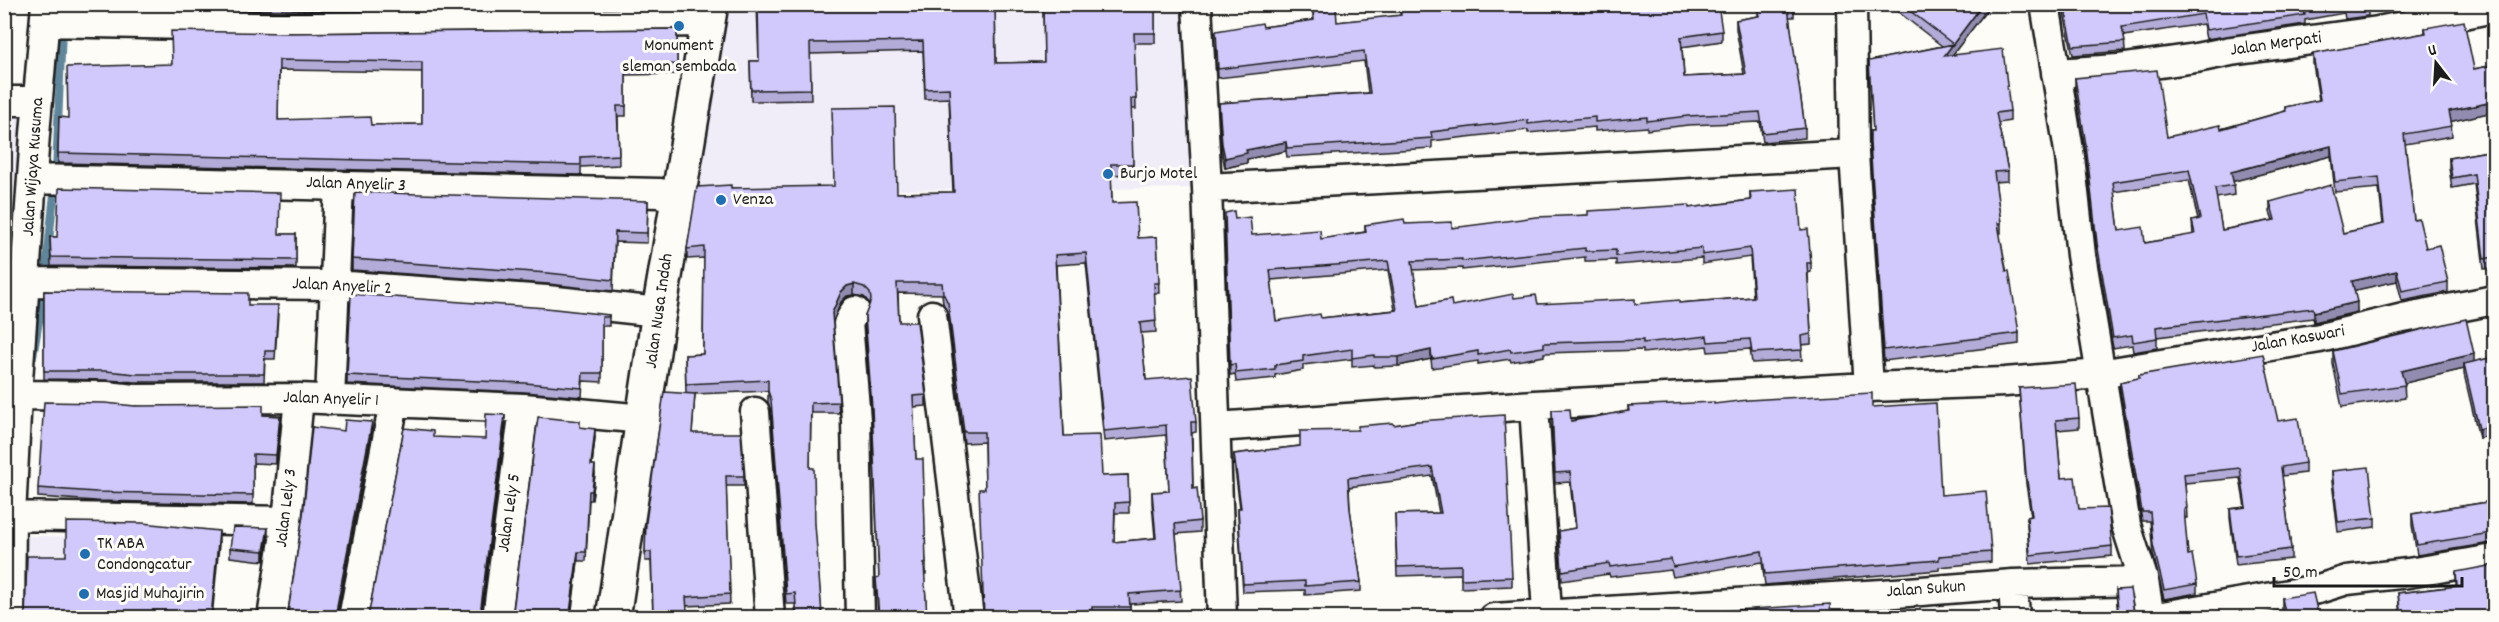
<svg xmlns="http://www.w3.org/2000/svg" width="2499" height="622" font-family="Dekko,sans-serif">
<rect width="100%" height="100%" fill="#fdfcf7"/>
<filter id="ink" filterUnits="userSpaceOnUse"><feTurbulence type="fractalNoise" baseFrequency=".0167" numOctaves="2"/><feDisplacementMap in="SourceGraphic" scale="12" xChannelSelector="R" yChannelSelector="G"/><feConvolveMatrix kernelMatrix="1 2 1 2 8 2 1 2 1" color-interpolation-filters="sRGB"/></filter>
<g filter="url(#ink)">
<path fill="#f0ecf8" d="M709,5H1194L1207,188L682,191Z
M24,105L5,327V106Z
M25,536L145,538V571L24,570Z"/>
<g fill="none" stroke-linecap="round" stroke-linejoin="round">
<path stroke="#60869b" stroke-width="8" d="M56,173L62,29
M33,357L43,297L55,185"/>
<g stroke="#1c1c1c" stroke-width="33">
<path id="minor" d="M1197,4L1207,188L1222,618
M1852,4L1854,154L1869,387
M2045,4L2070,157L2081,255L2126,525L2144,581L2150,618
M45,22L286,27L708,22
M2056,73L2118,69L2196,58L2231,51L2378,31L2494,8
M4,101H38
M33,179L660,193L677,200
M1207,188L1854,154
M25,282L334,285L547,300L659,312
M855,311L848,323L856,420L860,618
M932,315L969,618
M17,395L106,396L135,399L299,398L524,408L644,419
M330,400L339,185
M1534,405L1547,613
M755,412L770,618
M1216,427L1534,405L1869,387L2005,382L2100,374L2320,338L2403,318L2494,300
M11,516L287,521
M2013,584L2015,618
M10,618L11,516L17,395L35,134L46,4
M272,618L287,521L299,398
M353,618L394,402
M497,618L524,408
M1494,618L1882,594L2013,584L2144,581
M2151,618L2318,589L2347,580L2408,573L2494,559"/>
</g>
<g stroke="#1c1c1c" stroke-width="38">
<path id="secondary" d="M613,618L659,312L711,4"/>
</g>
<use href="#minor" stroke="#fdfcf7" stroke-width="28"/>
<use href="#secondary" stroke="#fdfcf7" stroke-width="33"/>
</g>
<path fill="#b4acd8" stroke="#1c1c1c" stroke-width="1.5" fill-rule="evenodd" d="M70,4H397V9L286,10L70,6Z
M448,4H573V7L448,9Z
M757,4H995L996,63L1044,62L1043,4H1176V6H1155V43H1134L1136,109H1131L1133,174L1111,175L1112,203L1138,238L1157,237L1159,293H1154L1156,332L1141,333L1146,380L1196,422V432L1192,433L1193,489L1200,521V532L1176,534L1181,601L1130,604V617L984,618L985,489L984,442L964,443L948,313L943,303L942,294L898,293L899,322L926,395V406L913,407L916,459L926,563V574H924L927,618H878L876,578H879L872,419L865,327V316L870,304L864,297L854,295L847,296L841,302L832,322L839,413H811L810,468L822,618H796L795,604H786L771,411L768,402V391L695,394L692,433L744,476V486H726L730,604L686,606L687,618H653L651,561H645L646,522L686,394L685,355L703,354L704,258L687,259V249L731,188L897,193L953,192L949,98L925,99L923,51L810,54L811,100L751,101L750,61H759ZM1086,263L1104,441L1166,435L1169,491L1152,492V503L1155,538L1114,542L1115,513H1129L1128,475L1102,476L1064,436L1056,265Z
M1400,4L1722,31V41L1682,47L1684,77L1744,74L1736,29V20L1758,16V4L1794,7V17H1789L1805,128V138L1763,142L1760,122L1688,125L1647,130V127L1595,131V127L1528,133V130L1432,141V148L1287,157L1286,151L1247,159V163L1225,168L1222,153L1219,103L1368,93L1364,61L1218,78L1216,31L1263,27L1313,20V10L1337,22L1400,16Z
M1888,4H1989V7L1952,55L2010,111V121L1998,123L2008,171V181L1995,182L2001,223V233H1999L2019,333V344L1884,361L1870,153V131H1873L1869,61L1942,46Z
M2062,4H2368V16L2345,19L2344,13L2305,20V24L2206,39L2203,24L2124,36L2125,51L2073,55Z
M2425,28L2474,69L2494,65V119L2493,112L2451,121L2452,136L2405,144L2414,220L2426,248L2448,282V292L2402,301L2397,281L2354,290L2357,312L2314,322L2313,318L2157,337V348L2133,352L2132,345L2113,348L2097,253L2086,155L2075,88V78L2167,137L2221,129L2285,111V107L2319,100L2313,64V54L2425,33ZM2331,156L2335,192L2379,188L2383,224L2343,233L2270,202V212L2273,220L2222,230L2216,198L2234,195L2233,181ZM2189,180L2198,220L2192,221L2193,235L2145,243L2119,231L2114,192Z
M677,29V74L626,75V116H618L619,165L581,167V175L58,163L59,117L68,118L172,64L286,33ZM279,70L422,72V124L371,125L278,120Z
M2494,150V268L2484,269L2474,184L2452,188L2449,168V158Z
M1750,192L1801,230L1811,263V272L1808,273L1811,334V344L1801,345L1802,360L1752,363L1750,349L1708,352L1707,346L1643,353V350L1544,353V356L1511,362L1510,359L1478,364V361L1432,368L1431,359L1398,366L1374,367V365L1352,367V359L1303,365V370L1275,375V378L1236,382L1235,374L1230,375L1225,222L1235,219L1252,235L1321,239L1365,232V225L1405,224L1452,228L1588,215L1689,208L1750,200ZM1585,257V261H1590L1616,260V265L1702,258V264L1750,257L1753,297L1679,303L1635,304H1538L1514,298L1452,306H1419L1413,270L1462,268V270ZM1388,270L1395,310L1321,318L1276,321L1271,280Z
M648,201L647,243L615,242L613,291L548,284L352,270V259Z
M4,208L6,254V266L4,267Z
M296,234V268L51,266L50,237Z
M44,291L248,305L278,314L275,359H265L264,382H136L106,380L44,379Z
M609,315V326H602V382L583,381L582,397L525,392L347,384V375Z
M2333,351L2474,362L2494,357V435L2479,438L2464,374V369L2404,383L2405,398L2342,407L2333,364Z
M2139,375L2278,421L2305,463V473L2282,476L2291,549V559L2236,565L2230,518V509L2245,507L2240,478L2185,483L2187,518H2184L2188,555L2197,584V593L2164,599L2153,554L2150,521H2142L2120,391V382L2139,378Z
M2019,388L2079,418V428L2057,430L2061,478L2079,509L2112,546V556L2030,564L2027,526V517L2031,516L2026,484Z
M1714,404L1872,407L1941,495L1991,552V562L1939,567V570L1765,585L1762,562L1673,577L1671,570L1610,577L1609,574L1562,581L1559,531L1575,528L1570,482L1555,483L1552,410L1571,421L1628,411V406Z
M135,406L263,415L280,425L276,464L253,463V504L96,501L38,497V488Z
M1418,421L1512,577V586L1461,588V574L1397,576L1395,514L1439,513L1432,476L1349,487L1350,509L1361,582V591L1305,595V590L1243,592L1238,517V508H1240L1234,462V454L1300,446L1358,430L1394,425Z
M580,427L595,437L592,465L595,474L592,500H589L586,561H578L571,613L511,618Z
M2332,471L2375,518V527L2338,532L2332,481Z
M2494,501V543H2491L2417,555L2412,525V514Z
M268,537L264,561L230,557V548Z
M2456,572L2494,618H2400L2398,593L2456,586Z
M2116,590L2134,613L2136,618H2118Z
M2282,598L2319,618H2283L2282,612Z"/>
<path fill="#928cb0" stroke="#1c1c1c" stroke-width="1.5" d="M1983,4H1989V7L1944,66V56Z
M2493,102V112L2449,122V111Z
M1286,142V151L1247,159V163L1225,168V158L1246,150Z
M2331,146V156L2231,182V172Z
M2397,271V281L2352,291V281Z
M854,284V295L847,296L841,302L832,324V313L841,292L847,286Z
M2357,302V312L2314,322V312Z
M1431,350V359L1398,366V357Z
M2474,354V367L2464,364V369L2401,384V371Z
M505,415V424L481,616V607Z
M280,416V425L276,464V455Z
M372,422V431L337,615V606Z
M2494,425V435L2479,438V429Z
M595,429V437L591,474V465Z
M595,465V474L592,500V491Z
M268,528V537L264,561V551Z
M219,531V545L212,618H211Z
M578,552V561L571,618L570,613Z"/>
<path fill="#d1c8fb" stroke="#1c1c1c" stroke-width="1.5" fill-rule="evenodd" d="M758,4H995L996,63L1044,62L1043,4H1155V33H1134L1136,99H1131L1133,164H1111L1112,203L1136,202L1138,238L1157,237L1159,283H1154L1156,321L1140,323L1146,380L1192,376L1196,422H1191L1193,489L1197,488L1200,521L1175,524L1181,590L1129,594L1130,607H1092V610L1023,614V618H984L979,489H985L984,432H964L948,303L943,293L942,283H897L899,322H917L926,395L913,396L916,459H923L926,563H924L927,618H879L876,578L879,577L872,408L865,316L871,300L870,293L864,287L854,284L847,286L841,292L832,313L839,402L811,403L810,468H814L815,524L822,615L797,617L795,593L786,594L771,400L768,391V380L686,384L685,355L703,354L704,247L687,249L697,187L731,185V188L834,186L832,108L895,107L897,193L954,192L949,88L925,89L923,41L810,43L811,89L751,90L750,61H759ZM1086,253L1104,431L1166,425L1169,491L1152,492L1156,538L1114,542L1115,503L1129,502L1128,475L1102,476L1100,435L1064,436L1055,255Z
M1400,4H1718L1722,31L1681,37L1684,77L1746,74L1736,20L1759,16L1758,4H1793L1794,7L1788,8L1805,128L1763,133L1760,112L1688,116L1647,121V117L1595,122V117L1528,124V120L1431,132L1432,138L1287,148L1286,142L1246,150L1247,153L1225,158L1222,144L1219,103L1370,93L1364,51L1218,69L1216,31L1262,23L1263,27L1314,20L1313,10L1336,7L1337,22L1401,15Z
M1901,4H1983L1944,56L2003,49L2010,111L1996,113L2008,171L1994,172L2001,223H1998L2006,271H2009L2019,333L1884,350L1870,143V131H1873L1869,61L1953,44Z
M2064,4H2340L2304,10L2305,15L2206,30L2203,14L2122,27L2125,42L2073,46Z
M2344,4H2368V6L2345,9Z
M2464,21L2474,69L2494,65V109L2493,102L2449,111L2452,126L2404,134L2414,220L2419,219L2426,248L2439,245L2448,282L2402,291L2397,271L2352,281L2357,302L2314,312L2313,308L2156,327L2157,338L2133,342L2132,335L2113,338L2097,243L2086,145L2075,78L2157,70L2167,137L2220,125L2221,129L2286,111L2285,107L2320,100L2313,54L2426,33L2425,28ZM2331,146L2335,182L2379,177L2384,224L2343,233L2331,185L2270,202L2275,220L2222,230L2215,188L2234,185L2231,172ZM2189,170L2200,219L2192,221L2195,234L2145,243L2143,227L2119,231L2113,182Z
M677,29V64L626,65V106H617L619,155L581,157V165L58,153L59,117L68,118L67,67L172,64L171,31L286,33ZM279,60L422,62V124L371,125L370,117L278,120Z
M2494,150V257L2484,259L2474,174L2452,178L2449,158Z
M59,188L280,193L279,234H296V260L51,257L50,237H57Z
M1798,189L1801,230L1808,229L1811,263H1807L1811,334L1801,336L1802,350L1752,353L1750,339L1708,342L1707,336L1643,343V340L1544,343V347L1511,352L1510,349L1478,355V351L1432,359L1431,350L1398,357H1374V355L1352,358V349L1303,356V361L1275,365V369L1236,373L1235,364L1230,365L1225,213L1234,211L1235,219L1250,217L1252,235L1320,230L1321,239L1366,232L1365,225L1404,219L1405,224L1452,222V228L1536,217L1588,215V211L1689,205V208L1751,200L1750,192ZM1585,248V251H1590L1616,250V256L1702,248V255L1750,248L1754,297L1679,303V300L1635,304V299L1538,304L1536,295L1514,298L1513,294L1452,306L1451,300L1419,306L1412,261L1462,259V261ZM1388,261L1397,310L1321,318L1320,314L1276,321L1270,270Z
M355,192L648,201L647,233L615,232L613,280L548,273L352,259Z
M4,208L6,254H4Z
M44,291L248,293V305H278L275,351H265L264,374H136L106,371H44Z
M351,294L546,308L609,315V317H602V373H583L582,388L525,383L347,375Z
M2466,319L2474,354L2401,371L2405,385L2342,394L2333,351Z
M2263,354L2278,421L2298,418L2305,463L2281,467L2291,549L2236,556L2230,509L2246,507L2240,468L2184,474L2187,508L2184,509L2188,555L2192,554L2197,584L2164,590L2153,545L2150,512H2142L2120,382L2139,378V375Z
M2494,357V425L2479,429L2464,364Z
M2076,384L2079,418L2056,420L2061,478L2075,477L2079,509L2108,508L2112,546L2030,555L2027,517L2032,516L2026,474L2019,388Z
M664,392L695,394L692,433H741L744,476H726L730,594L686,597L687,610L653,611L651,552H645L646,522Z
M1872,393V407L1936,403L1941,495L1986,491L1991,552L1939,556V560L1765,574L1762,551L1673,567L1671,559L1610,567L1609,563L1562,571L1559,531L1576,528L1570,472L1555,473L1552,410L1570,409L1571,421L1629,411L1628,406L1714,402V404L1748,400Z
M44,402L105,403L135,406L263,405V415L280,416L276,455L253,454V495L96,492L38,488Z
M486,414L505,415L481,607L482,615L483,618H367L369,612L404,428L433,431V437L485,439Z
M1504,415L1512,577L1461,579V565L1397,567L1395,514L1441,513L1432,467L1348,478L1350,509L1361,582L1305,586V581L1243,584L1238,508H1241L1234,454L1300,446V431L1358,430V426L1392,423L1394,425L1418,421Z
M538,417L580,421V427L595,429L591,465H595L592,491H589L586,552H578L570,613H573L572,618H511L513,611Z
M345,420L372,422L337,606V614L339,618H285L288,612L303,515L312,427L344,431Z
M2369,467L2375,518L2338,522L2332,471Z
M2494,501V533H2491L2417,545L2412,514Z
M66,522L142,523L219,531L211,618H25L27,556H66Z
M233,527L268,528L264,551L230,548Z
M2494,565V618H2401L2398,593L2457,586L2456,572Z
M2130,589L2134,613L2136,618H2119L2116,590Z
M2313,593L2319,618H2286L2282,598Z
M1830,604L1831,618H1613Z
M1910,612L1911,618H1883V615Z
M2064,612L2065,618H2034V616Z"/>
</g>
<g fill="#1f6fb2" stroke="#fdfcf7" stroke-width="2">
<circle cx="679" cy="26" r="6"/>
<circle cx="1108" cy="174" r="6"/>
<circle cx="721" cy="200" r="6"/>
<circle cx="85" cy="554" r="6"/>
<circle cx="84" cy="594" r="6"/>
</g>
<g text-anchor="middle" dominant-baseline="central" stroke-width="6" stroke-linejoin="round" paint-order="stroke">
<g font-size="18" fill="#1c1c1c" stroke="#fdfcf7">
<text transform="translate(2276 45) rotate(-8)">Jalan Merpati</text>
<text transform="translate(34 167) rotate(-86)">Jalan Wijaya Kusuma</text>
<text transform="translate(356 185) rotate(2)">Jalan Anyelir 3</text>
<text transform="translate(342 287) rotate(3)">Jalan Anyelir 2</text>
<text transform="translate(660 311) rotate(-82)">Jalan Nusa Indah</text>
<text transform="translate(2298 340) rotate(-10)">Jalan Kaswari</text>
<text transform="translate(331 400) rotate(2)">Jalan Anyelir 1</text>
<text transform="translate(287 508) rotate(-83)">Jalan Lely 3</text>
<text transform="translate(510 513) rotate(-82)">Jalan Lely 5</text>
<text transform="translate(1926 590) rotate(-4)">Jalan Sukun</text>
</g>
<g font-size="18" fill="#1c1c1c" stroke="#fdfcf7" text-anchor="start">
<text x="679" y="46" text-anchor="middle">Monument<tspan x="679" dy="21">sleman sembada</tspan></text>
<text x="1120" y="174">Burjo Motel</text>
<text x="733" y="200">Venza</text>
<text x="97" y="544">TK ABA<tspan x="97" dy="21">Condongcatur</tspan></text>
<text x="96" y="594">Masjid Muhajirin</text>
</g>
</g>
<rect width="2499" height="622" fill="none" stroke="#fdfcf7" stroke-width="24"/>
<rect x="12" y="12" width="2475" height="598" fill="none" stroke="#1c1c1c" stroke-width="2" filter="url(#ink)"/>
<g transform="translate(2436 63) rotate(343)" stroke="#fdfcf7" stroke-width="4.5" paint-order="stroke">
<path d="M0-4.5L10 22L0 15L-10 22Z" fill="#1c1c1c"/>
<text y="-9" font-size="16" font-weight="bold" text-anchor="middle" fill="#1c1c1c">U</text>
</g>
<path d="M2274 577v9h188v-9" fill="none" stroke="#1c1c1c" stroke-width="3"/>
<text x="2283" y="577" font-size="18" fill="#1c1c1c" stroke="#fdfcf7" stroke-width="4.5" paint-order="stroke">50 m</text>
</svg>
